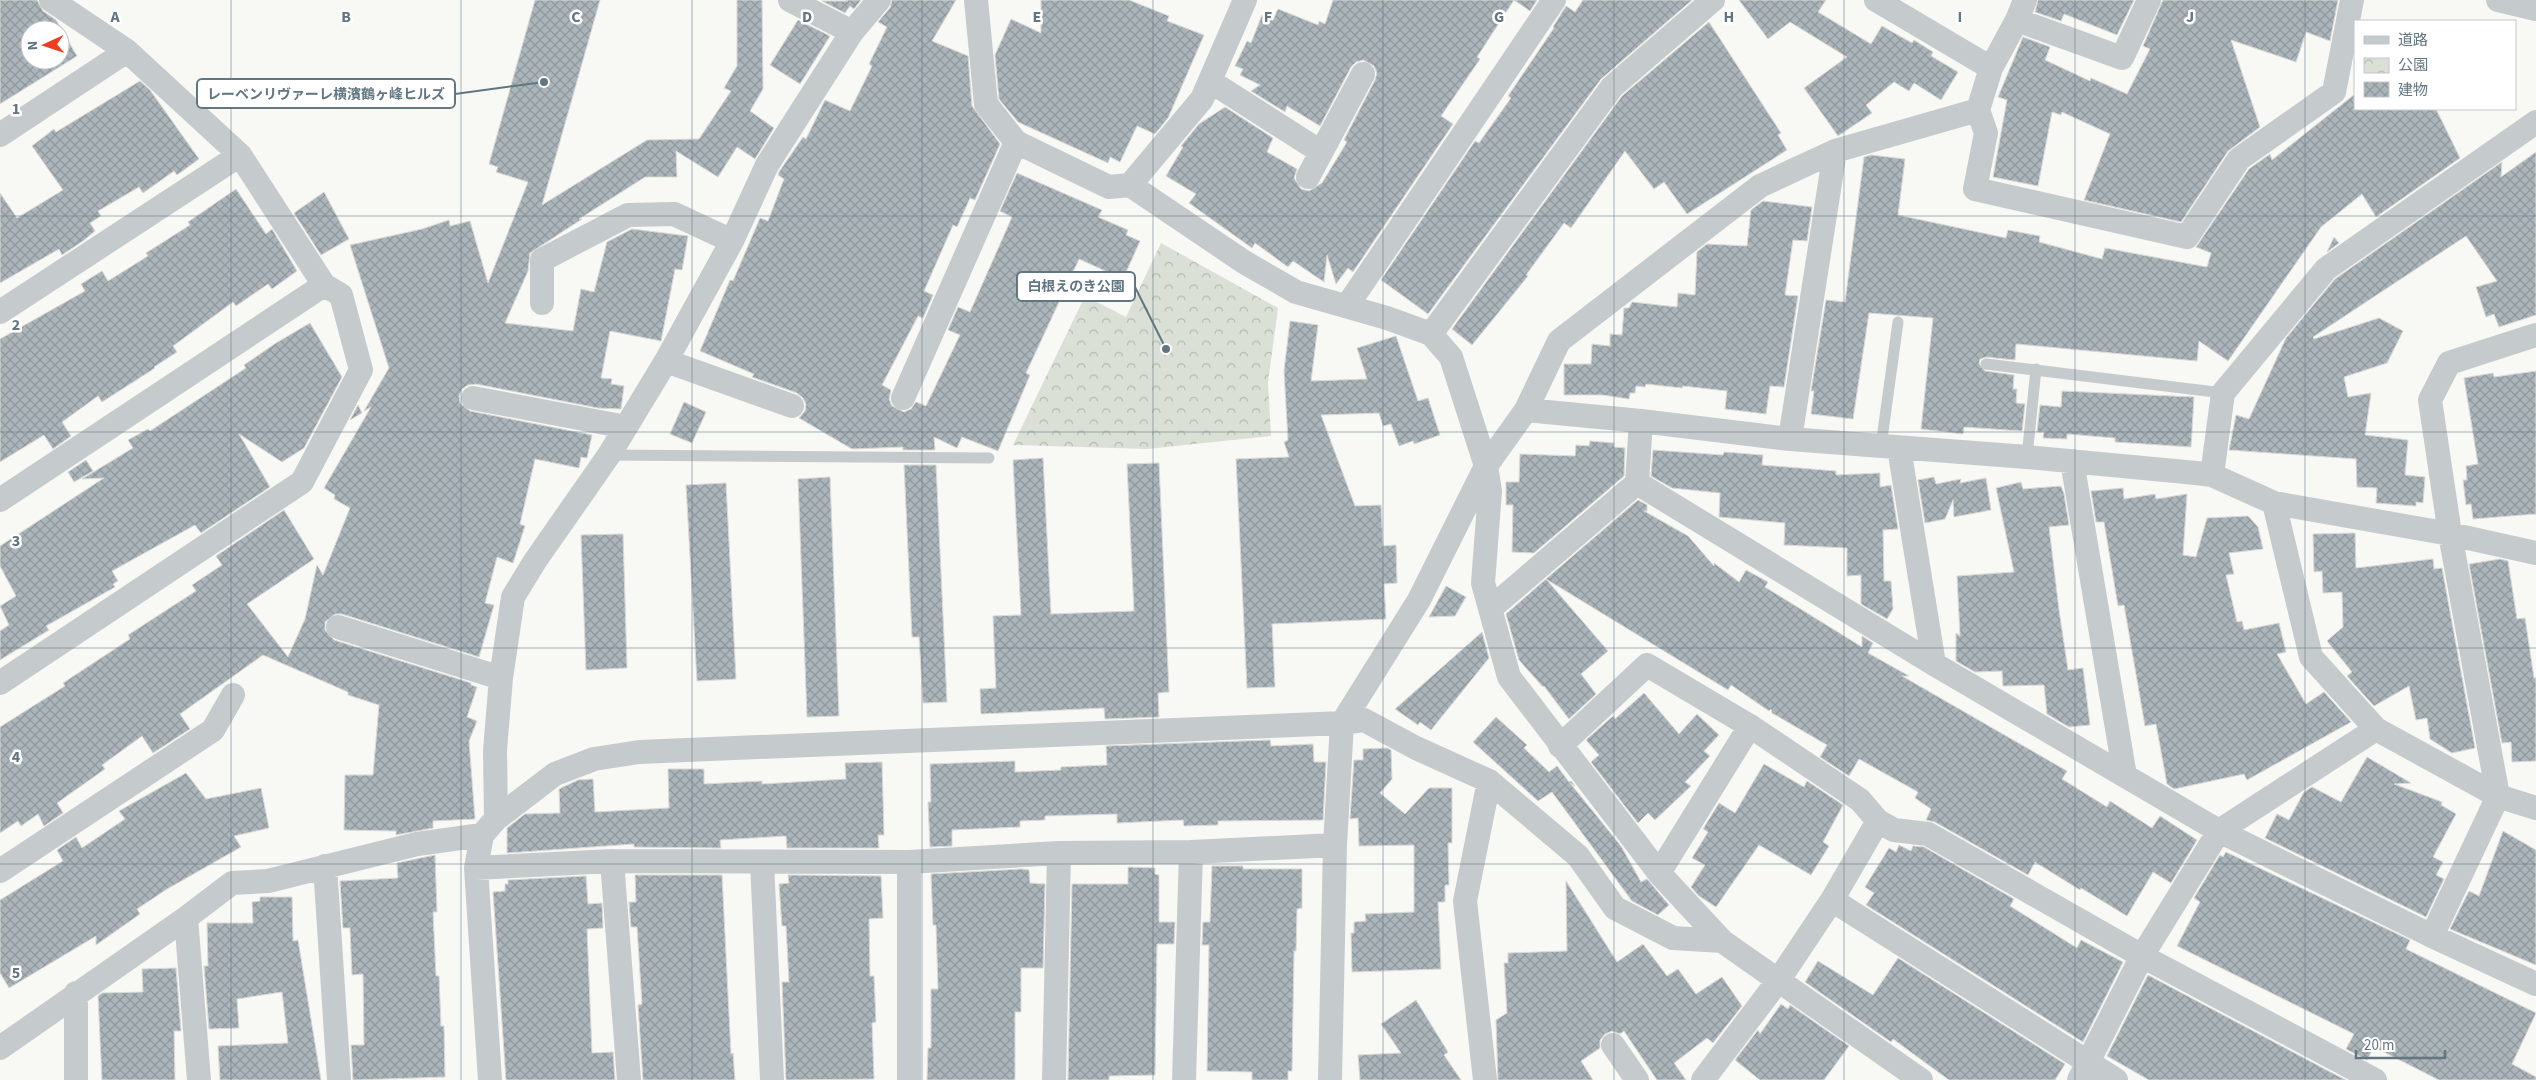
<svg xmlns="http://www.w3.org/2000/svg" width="2536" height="1080" font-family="'Source Sans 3','Noto Sans JP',sans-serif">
<defs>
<pattern id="park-crowns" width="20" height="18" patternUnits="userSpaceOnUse" patternTransform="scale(1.25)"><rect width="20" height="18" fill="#dae0d5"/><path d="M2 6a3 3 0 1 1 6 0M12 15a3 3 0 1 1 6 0" fill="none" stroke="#b4bab2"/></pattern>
<pattern id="building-cross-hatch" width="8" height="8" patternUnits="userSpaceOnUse" patternTransform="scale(1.25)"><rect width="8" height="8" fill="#acb6ba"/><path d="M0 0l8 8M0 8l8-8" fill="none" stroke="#8f999d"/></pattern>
</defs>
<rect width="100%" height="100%" fill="#f8f8f5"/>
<path fill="url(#park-crowns)" d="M1161,243L1278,308L1268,382L1271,436L1147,449L1013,445L1085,296L1126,317Z"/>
<path fill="url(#building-cross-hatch)" stroke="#d9d9d7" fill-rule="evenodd" d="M0,0H37L43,11L56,20L77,56L0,104ZM30,30H60V60H30Z
M535,0H600L542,205L647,140L699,139L731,91L724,88L737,66V0H762L763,89L750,111L774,128L755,159L737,147L718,177L676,151L677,177H645L579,219H582L530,253L528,271L505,323L573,331L581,289L594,292L607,242L632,229L688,236L682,270L675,269L661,341L610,331L601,378L612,379L611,384L624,386L621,409L598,408L476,384L468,385L462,389L459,396L460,403L470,411L592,435L587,458L581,457L579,468L535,459L520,524L525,526L513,563L497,557L485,603L494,605L479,657L342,614H335L325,622V630L334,640L471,683V685L477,687L467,717L477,721L469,741L475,819L433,821V828L396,835V831L344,830L345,775H373L379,705L348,695V692L263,655L180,714L190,729L153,753L142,736L102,765L105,769L57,803L63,813L44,826L38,814L21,826L18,821L0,833V727L65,686L63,683L130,639L128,635L196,591L192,585L222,565L216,556L284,510L314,559L247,604L288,657L305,619L317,565L323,575L350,508L334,499L335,495L324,488L371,407L364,411L389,368L350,245L422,229L449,220L450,226L470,221L488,283L528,182L496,172L498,167L489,164Z
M846,0H861L854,9L850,6L845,13L822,1H848Z
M892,0H956L932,41L968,56L972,106L1000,144L975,200L970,198L957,227L953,225L924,291L933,295L923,318L918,316L882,385L891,390L889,399L892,406L904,412L911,409L916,402L926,406L960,335L948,330L958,307L970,312L1012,217L1000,211L1017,173L1102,210L1098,217L1128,230L1126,235L1140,241L1123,279L1079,259L1026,373L1030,375L998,451L962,437L957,448L934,437L935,450H903V447L852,449L799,418L805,411L806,404L803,398L797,393L752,377L754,374L700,351L730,280L733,281L760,218L768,221L784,179L778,175L779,172L803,137L806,139L825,100L850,111L872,66L869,64L887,27L878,22L890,8Z
M1041,0H1129L1169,16L1167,21L1204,35L1168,118L1155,134L1137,126L1120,162L1110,157L1108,163L1018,122L999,99L995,55L1011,19L1041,33Z
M1333,0H1514L1477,57L1480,59L1441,116L1453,124L1353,272L1348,268L1336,284L1327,255L1324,282L1293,261L1288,267L1255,243L1252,248L1189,203L1196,194L1166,176L1183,147L1181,146L1199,124L1225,107L1273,138L1267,152L1297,169L1294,178L1301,189L1309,191L1322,183L1347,142L1344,140L1375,80L1377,73L1374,66L1363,60L1356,62L1351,67L1320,126L1287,106L1285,112L1251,91L1260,85L1240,75L1243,69L1235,66L1247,41L1251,43L1262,15L1273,20L1278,9L1318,25L1319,21L1325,24Z
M1514,0H1537L1530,11Z
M1583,0H1692L1601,79L1428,314L1381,280L1475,141L1479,143L1511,98L1508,96L1554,28L1553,27L1566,6L1575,12Z
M1739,0H1826L1818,12L1871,44L1882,26L1912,43L1914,40L1933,52L1931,56L1958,72L1941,100L1914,83L1909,91L1894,82L1866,105L1872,113L1838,136L1804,88L1847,57L1790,22L1768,39Z
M2038,0H2134L2117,35L2064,14L2061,21L2035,12Z
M2163,0H2338L2330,41L2306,32L2296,62L2231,40L2260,127L2228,151L2181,222L2084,200L2110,134L2062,112L2061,115L2052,112L2038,186L1993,177L2007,100L1998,97L2023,37L2050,47L2045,60L2090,81L2091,78L2127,94L2150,49L2143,46Z
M798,20L830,36L800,84L770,65Z
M1709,22L1781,133L1778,135L1787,150L1687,214L1664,182L1654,189L1625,151L1571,228L1564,223L1526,275L1528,276L1472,345L1452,329L1622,96Z
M140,81L150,90L199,159L177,175L174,171L143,193L139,187L98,211L101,216L90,223L95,231L83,241L62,255L59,249L0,283V193L17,218L63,190L32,146L54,129L56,132Z
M2355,94V109H2436L2460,158L2376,217L2362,194L2321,227L2228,361L2199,341L2197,361L2016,344L2015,360L1986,357L1980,359L1979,364L1985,371L2014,375L2013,389H2017L2016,403L2025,404L2022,431L1964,427L1963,434L1921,429L1933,318L1869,313L1853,419L1811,414L1814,391H1811L1826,300L1845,302L1864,157L1871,155L1905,159L1898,215L2006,238L2008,230L2040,236L2039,242L2102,259L2105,248L2207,267L2211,253L2196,247L2249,169L2270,154L2272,160Z
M2536,152V315L2499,327L2494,314L2486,317L2476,287L2497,281L2466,236L2313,337L2314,339L2379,318L2403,331L2387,363L2344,377L2348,397L2371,393L2365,435L2408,440L2405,475L2425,477L2423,503L2416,502V506L2376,503L2377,488L2357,487L2356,459L2229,450L2236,415L2249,419L2286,338L2335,279L2502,162L2501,177Z
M236,189L266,234L272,229L297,271L272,289L268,284L236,306L233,302L173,346L177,352L154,367L155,368L102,402L98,396L62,422L71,436L53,449L44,435L0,462V339L85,291L81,284L102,271L108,281L148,256L146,253L190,225L188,222Z
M324,192L349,239L321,255L294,213Z
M1763,201L1812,207L1807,241L1793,240L1785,295L1798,296L1784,387L1770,386L1766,414L1725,409L1727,391L1683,386L1682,388L1646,384L1645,387L1636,386L1635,393H1630L1629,399L1603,395H1564V364H1591L1592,344L1610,346V334L1622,335L1624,308H1629L1632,302L1677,307L1678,293L1695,295L1697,252L1707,244L1747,246L1751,210Z
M2334,237L2339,243L2327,252Z
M1290,321L1318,325L1311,381L1367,379L1357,348L1396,336L1418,401L1428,398L1440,435L1414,444L1413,441L1399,446L1391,424L1383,426L1379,413L1321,415L1355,506L1381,505L1383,546L1396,545L1397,583L1384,584L1386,619L1272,624L1275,687L1247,688L1236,459L1289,457L1284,442L1288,440L1284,371Z
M310,323L342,377L304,448L282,462L239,434L270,487L201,533L195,525L112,571L118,581L113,584L115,587L46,626L49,630L0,660V631L9,625L0,606L16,596L0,566V546L104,478L82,479L133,448L128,440L148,429L150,431L246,368L244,365L276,343Z
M2536,371V514L2473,519L2471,504L2466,505L2463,480H2467L2466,466L2478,464L2464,378L2493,373L2494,377Z
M2062,391L2194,397L2191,447L2115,442V438L2067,434V439L2043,438L2044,432H2037L2040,405L2061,407Z
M684,402L706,412L692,443L670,434Z
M358,405L362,413L350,420Z
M1590,441L1614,443V447L1625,448L1624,476L1534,553L1512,552L1513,505H1506V482H1519L1520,454L1575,456L1576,445L1589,446Z
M1653,450L1723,455L1724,452L1763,455L1762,465L1836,471V475L1880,473V487L1891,485L1898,529L1883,530L1884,581H1891L1893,609L1887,619L1861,604V575L1847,576V548L1784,545L1785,523L1719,517L1720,493L1672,488L1651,476Z
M1043,458L1051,614L1134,611L1127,464L1159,463L1169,692L1158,693L1159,717L1105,719L1104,708L981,714L980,689L996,688L993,616L1021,615L1013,460Z
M86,460L93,471L74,482L68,472Z
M904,465H936L947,702L923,703L919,637H912Z
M830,477L839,716L807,717L798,479Z
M1934,477L1936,484L1961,479L1960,483L1986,478L1991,510L1954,517L1953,500L1945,519L1925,523L1918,480Z
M2021,482L2023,489L2061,486L2064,494L2069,525L2049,527L2059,610L2068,670L2083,668L2090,725L2069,727L2047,714L2044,685L2003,686L2002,671L1975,672L1956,661V633L1960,636L1957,576L2014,572L1996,488Z
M726,483L736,679L697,681L686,485Z
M2123,488L2124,499L2155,494L2156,499L2187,494L2183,555L2196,557L2207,518L2248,516L2258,527L2263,549L2229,553L2234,574L2226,575L2237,622L2242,621L2244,630L2279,623L2286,652L2277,654L2306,704L2324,692L2351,722L2247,780L2244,774L2174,789L2167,784L2156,724L2145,726L2124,605L2118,606L2104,522H2096L2091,491Z
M1638,500L1647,505V511H1644L1688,536L1714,566V563L1739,582L1746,570L1768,582L1765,587L1862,647V636L1873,643L1868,653L1909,676H1902L2067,771L2062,779L2107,807L2110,801L2152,828L2160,816L2197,840L2171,883L2153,872L2127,916L2081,888L2080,890L2035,862L2028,875L1935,822L1926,820L1931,809L1915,798L1918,792L1859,759L1849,776L1820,757L1827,745L1772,713L1771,709L1769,711L1731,685L1728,690L1546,579Z
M2355,533L2356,568L2433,559L2434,569L2442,568L2475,748L2452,753L2430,739L2427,718L2416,720L2409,686L2374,706L2347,676L2352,672L2327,641L2343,627L2342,592L2323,593L2322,571L2314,572L2313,534Z
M623,534L627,668L586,670L581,535Z
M2500,559L2508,561L2517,619L2525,618L2534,678H2536V761L2512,762L2511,742L2502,743L2469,564Z
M1546,579L1608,651L1581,674L1596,694L1569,719L1544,686L1543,687L1519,660L1506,614Z
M1446,586L1466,597L1455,616L1429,617Z
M1482,632L1489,658L1431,730L1420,722L1418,725L1395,709Z
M1644,693L1679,734L1697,714L1719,735L1704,751L1710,756L1685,782L1691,786L1655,820L1648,813L1638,823L1591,762L1599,755L1586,740L1613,716L1615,719Z
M1496,717L1527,745L1524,748L1549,772L1557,766L1569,782L1571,781L1575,786L1570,783L1621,846L1641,882L1647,879L1669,905L1658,915L1632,901L1552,792L1538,801L1473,742Z
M1270,740L1271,746L1313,744L1314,762H1326L1323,820L1218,821V825L1184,826L1183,820L1117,823V814L1045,816V820L1020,821V827L952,830V846L930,847L928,802H931L930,764L1015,761V772L1061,770V767L1107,765L1106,746Z
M1387,748L1391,750L1392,779L1380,793L1405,814L1429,788H1452V843H1448L1449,885H1445V902H1438L1441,969L1352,972L1351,933H1354V922L1366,921L1365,914L1414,912V845L1359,846L1358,818L1350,819L1354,760H1363V749Z
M2367,757L2411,783L2394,784L2442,802L2441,805L2456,814L2433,857L2443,862L2436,875L2444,879L2426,917L2265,838L2277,814L2289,820L2304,792L2312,787L2341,802Z
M882,762L884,835H878L879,848H787L786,836L720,840L721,848L634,847V844L507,853V828L525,814L560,813L559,789L578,780L593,779L595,812L669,808L668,769H704V784L762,781V784L846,779L845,763Z
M1764,764L1804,787L1807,781L1843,805L1823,842L1829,846L1811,875L1759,845L1716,907L1699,896L1691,887L1705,865L1692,858L1708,832L1703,829L1719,803L1735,813Z
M186,773L206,799L261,788L269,828L234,836L241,847L167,889L137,909L140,914L96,945V936L9,988L0,973V900L63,861L57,850L76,837L82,848L125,819L119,811Z
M2503,831L2536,850V965L2450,929L2469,891L2479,896Z
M1899,845L1911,851L1913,846L1924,847L2014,899L2010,906L2077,948L2081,940L2123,962L2083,1042L1866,905L1874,893L1865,887L1889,848L1896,852Z
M2226,852L2410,940L2406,949L2536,1013L2512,1064L2536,1077V1080H2439L2374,1047L2367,1060L2346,1049L2354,1034L2177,946L2200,902L2194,898L2220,855L2223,857Z
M435,855L437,912H433L436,976H439L441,1026H444L445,1077L353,1080L351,1045H364L363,974L352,975L350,928H343L340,881L398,878L397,863Z
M1212,866H1243V869H1302V908L1297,909L1296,951H1294L1292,1071H1288V1080H1252V1072L1207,1071L1209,945H1202L1203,922H1210Z
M1128,867L1155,868V874L1159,875V922H1175L1174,944H1157L1155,1075L1109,1076V1080H1068L1072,884H1128Z
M1022,869L1029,870L1030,883L1045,884L1043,968H1021V1012H1015V1080H927L928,1048H931V989H938L936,925H933L931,874Z
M635,875H722L731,1054L733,1053L735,1080H643L638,1005L642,1004L637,927H631L629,902H636Z
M788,875L881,876L883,918L869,919L870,976H874L876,1022L872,1023L874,1079L786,1080L782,982H789L786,926H782L779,884L789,883Z
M586,876L588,904L602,903L603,928L587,929L592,1053L613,1052L615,1080H506L493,892L505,891V884H508V880Z
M1566,881L1617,962L1643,944L1667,976L1678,969L1696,994L1722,977L1742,1006L1713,1043L1707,1038L1674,1063L1686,1080H1657L1624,1031L1620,1034L1612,1031L1605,1034L1600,1040V1048L1581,1061L1593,1080H1498L1496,1020L1507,1013L1504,963H1508V953L1567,951Z
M260,897H292L293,941L298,940L321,1080H220L218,1046L288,1043L282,992L237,999L239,1028L209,1029L204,966H208L207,923H253L252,902L260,901Z
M1898,958L2065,1064L2055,1080H1949L1893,1039L1891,1042L1805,982L1818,961L1873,995Z
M176,968L181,1031H174L175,1080H102L98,996L102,993L143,992L142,969Z
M2148,975L2334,1074L2346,1080H2149L2107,1056Z
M1416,1000L1448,1052L1444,1055L1461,1080H1360L1358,1055L1401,1053L1381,1024Z
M1781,1004L1788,1009L1790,1005L1849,1046L1824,1080H1760L1735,1060L1758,1030L1760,1034Z"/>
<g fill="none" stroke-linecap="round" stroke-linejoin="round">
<path stroke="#c5cacc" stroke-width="11" d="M1986,364L2223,393
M1881,446L1898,322
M609,455L989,458
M2027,457L2036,369"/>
<path stroke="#c5cacc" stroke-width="24" d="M790,0L852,32
M976,0L986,104L1016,142L1109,187L1130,185L1244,262L1296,292L1387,318L1431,334L1451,357L1486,466L1419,600L1342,723L1335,845L1330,1080
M1876,0L1991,68
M2025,0L2017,20L1991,68L1978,110L1986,133L1975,189L2187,237L2239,159L2334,92L2352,0
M2498,0L2536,9
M2017,20L2122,58L2149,0
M1210,81L1321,152
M0,135L127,51
M1308,177L1363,74
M1130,185L1202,99L1245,0
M542,303V260L628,215L674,214L732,241
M1347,306L1554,0
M0,312L240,155
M1431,334L1612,87L1713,0
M666,361L792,406
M473,398L626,427
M903,398L1016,142
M1526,410L1641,421L1790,439L2027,457L2196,473L2212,475L2274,503L2311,657L2376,729L2498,796L2536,808
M1790,439L1835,151
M1899,448L1934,664
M2072,461L2125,776
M2212,475L2223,393L2326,269L2536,122
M1637,483L1934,664L2219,831L2432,936L2536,984
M0,500L324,285
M2274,503L2450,534L2536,553
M1490,609L1637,483L1641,421
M338,627L501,678
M0,683L302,482L361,370L341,295L324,285L240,155L127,51L51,0
M1560,746L1647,665L1750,726L1860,800L1878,821L1894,830L1928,834L2142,956L2375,1080
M496,819L495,750L501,678L513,597L535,561L609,455L666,361L732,241L767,165L852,32L879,0
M612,861L629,1080
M762,862L772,1080
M325,866L339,1080
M476,868L612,861L909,862L1059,853L1191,852L1335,845
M0,871L213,730L233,695
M1659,873L1750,726
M1832,900L2116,1080
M186,918L199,1080
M2432,936L2498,796L2450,534L2430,400L2449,363L2536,335
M1722,941L1659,873L1509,677L1483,583L1490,491L1486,466L1526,410L1559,341L1760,186L1835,151L1978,110
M1613,1045L1637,1080
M0,1048L186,918L232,883L268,881L417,844L482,835
M76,1080V993
M490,1080L476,868L482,835L496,819L555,774L594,759L639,752L1342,723L1364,720L1416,748L1489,781L1578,856L1615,908L1673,938L1722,941L1921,1080
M909,1080V862
M1054,1080L1059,853
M1184,1080L1191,852
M1485,1080L1465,901L1489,781
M1703,1080L1778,981L1832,900L1878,821
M2079,1080L2142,956L2219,831L2376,729"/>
</g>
<path fill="none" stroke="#617681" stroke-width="1" stroke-opacity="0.55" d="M231,0V1080M461,0V1080M692,0V1080M922,0V1080M1153,0V1080M1383,0V1080M1614,0V1080M1844,0V1080M2075,0V1080M2305,0V1080M0,216H2536M0,432H2536M0,648H2536M0,864H2536"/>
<g font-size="16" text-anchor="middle" font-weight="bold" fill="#617681" stroke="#fff" stroke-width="5" stroke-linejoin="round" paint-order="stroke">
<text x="115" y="22">A</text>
<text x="346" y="22">B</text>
<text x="576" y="22">C</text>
<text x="807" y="22">D</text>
<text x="1037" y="22">E</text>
<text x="1268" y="22">F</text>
<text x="1499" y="22">G</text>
<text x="1729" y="22">H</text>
<text x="1960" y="22">I</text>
<text x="2190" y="22">J</text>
<text x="16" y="114">1</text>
<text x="16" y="330">2</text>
<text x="16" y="546">3</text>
<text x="16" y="762">4</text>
<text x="16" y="978">5</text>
</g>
<path fill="none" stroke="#617681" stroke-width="2" d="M544 82L455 94M1166 349L1135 287"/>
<g fill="#617681" stroke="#fff" stroke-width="2">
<circle cx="544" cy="82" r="5"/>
<circle cx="1166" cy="349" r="5"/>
</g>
<g fill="#fff" stroke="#617681" stroke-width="2">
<rect x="197" y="79" width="258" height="29" rx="5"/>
<rect x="1017" y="272" width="118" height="29" rx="5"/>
</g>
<g font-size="14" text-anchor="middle" font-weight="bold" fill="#617681">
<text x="326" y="99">レーベンリヴァーレ横濱鶴ヶ峰ヒルズ</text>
<text x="1076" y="291">白根えのき公園</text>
</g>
<rect x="2354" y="20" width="162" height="90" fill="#ffffff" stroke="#c0c8cd"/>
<rect x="2364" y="36" width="25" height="8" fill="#c5cacc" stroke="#c0c8cd"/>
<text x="2398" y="45" font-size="15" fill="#617681">道路</text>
<rect x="2364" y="58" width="25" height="15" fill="url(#park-crowns)" stroke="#c0c8cd"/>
<text x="2398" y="70" font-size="15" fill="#617681">公園</text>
<rect x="2364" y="82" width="25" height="15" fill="url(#building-cross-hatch)" stroke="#c0c8cd"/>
<text x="2398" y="95" font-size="15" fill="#617681">建物</text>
<g transform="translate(45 45) rotate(267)"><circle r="24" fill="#ffffff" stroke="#c0c8cd"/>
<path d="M0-4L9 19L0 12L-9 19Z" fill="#ed3e20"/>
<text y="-8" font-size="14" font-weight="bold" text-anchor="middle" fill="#617681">N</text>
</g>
<path d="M2356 1050v8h89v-8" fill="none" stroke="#617681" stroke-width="2.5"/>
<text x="2364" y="1050" font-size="15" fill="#617681" stroke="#ffffff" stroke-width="4" paint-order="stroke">20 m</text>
</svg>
